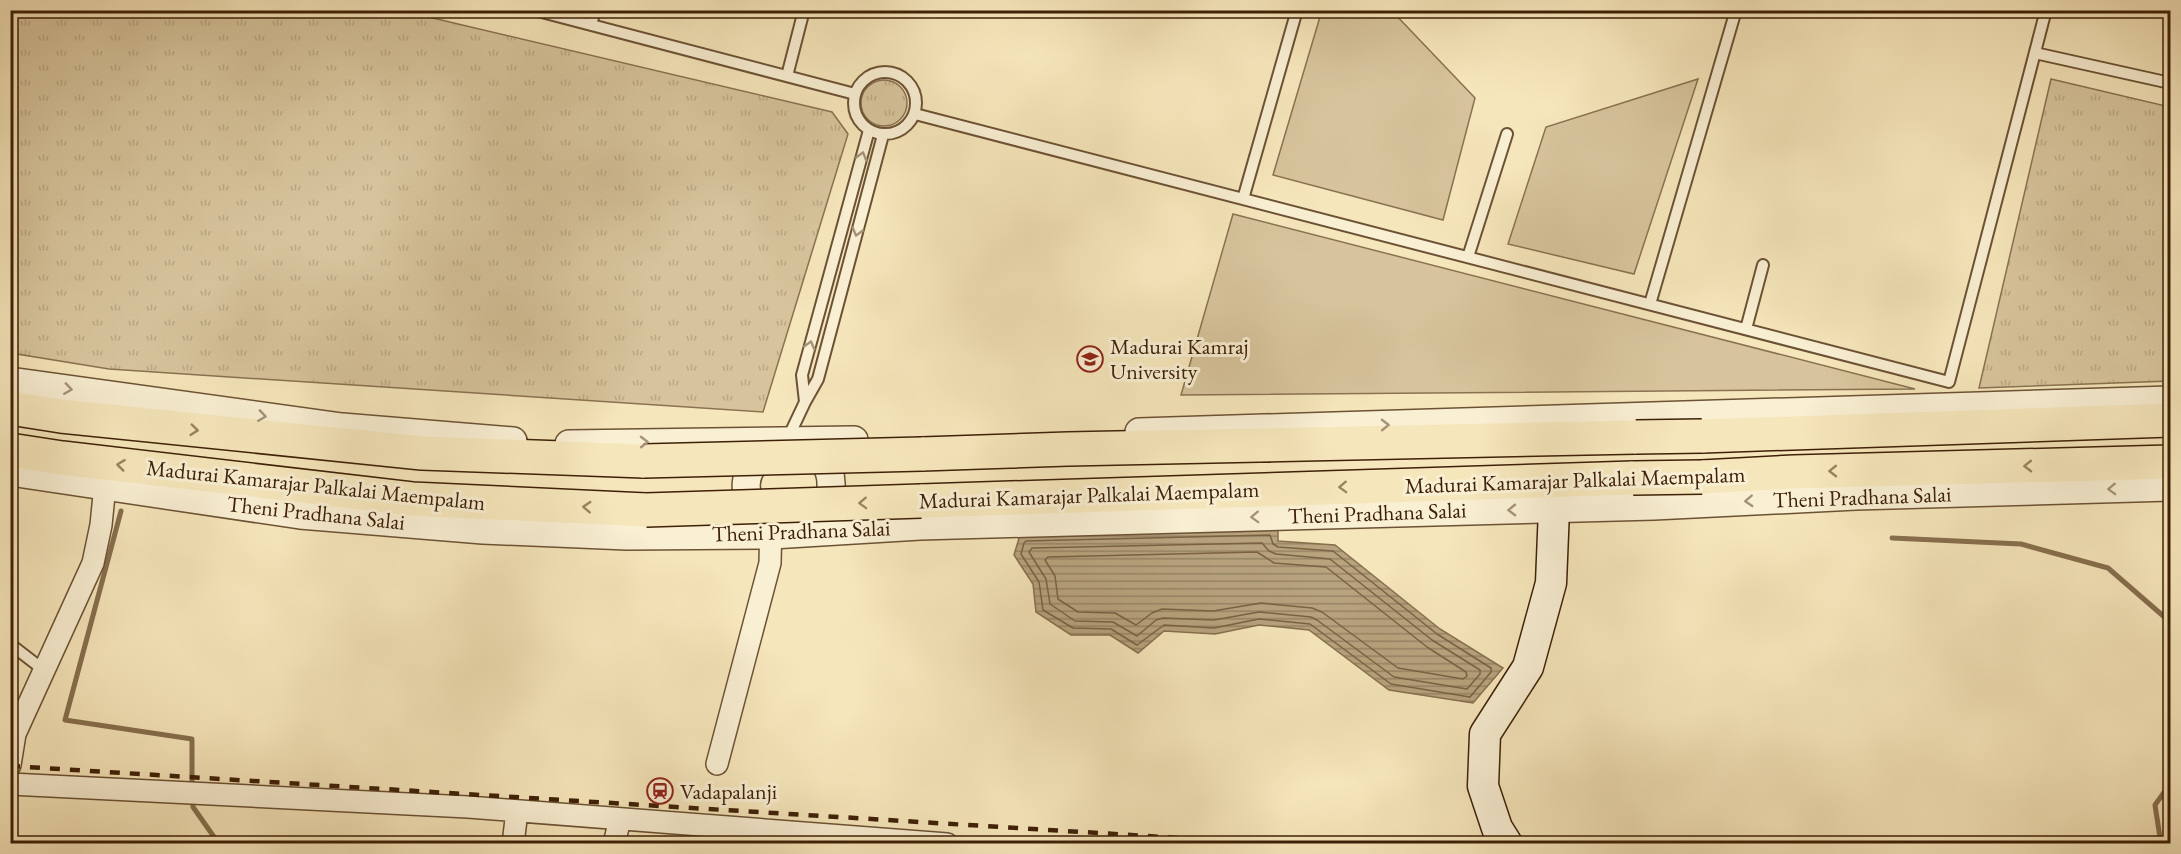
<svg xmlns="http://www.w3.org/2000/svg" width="2181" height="854" font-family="'EB Garamond',serif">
<defs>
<pattern id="grass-tufts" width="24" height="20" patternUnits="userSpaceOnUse" patternTransform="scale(1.5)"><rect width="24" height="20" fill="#d7c49c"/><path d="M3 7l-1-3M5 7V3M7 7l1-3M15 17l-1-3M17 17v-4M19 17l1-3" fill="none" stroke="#baa885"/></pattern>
<pattern id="water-rules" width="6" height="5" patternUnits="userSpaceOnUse" patternTransform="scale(1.5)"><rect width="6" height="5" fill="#b7a37e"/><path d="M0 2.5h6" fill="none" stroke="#968465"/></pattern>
</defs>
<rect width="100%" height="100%" fill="#f6e6bb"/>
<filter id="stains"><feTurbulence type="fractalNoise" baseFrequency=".00333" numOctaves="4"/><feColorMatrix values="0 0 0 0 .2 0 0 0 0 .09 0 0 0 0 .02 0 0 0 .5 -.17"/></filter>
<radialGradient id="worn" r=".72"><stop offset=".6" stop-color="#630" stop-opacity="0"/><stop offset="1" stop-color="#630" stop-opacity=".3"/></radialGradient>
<path fill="url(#grass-tufts)" stroke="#8a7252" stroke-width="1.5" d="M10,11H403L832,112L848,134L763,412L109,369L11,353Z
M2051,79L2170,107V381L1979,388Z
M861 103a23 23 0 1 1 46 0a23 23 0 1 1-46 0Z"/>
<path fill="#d7c49c" stroke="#8a7252" stroke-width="1.5" d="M1322,10L1392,11L1475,98L1443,220L1273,175Z
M1698,79L1634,274L1508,244L1546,127Z
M1233,214L1915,389L1181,395Z"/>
<path fill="url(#water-rules)" stroke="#876f4e" stroke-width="1.5" d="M1278,529V541L1335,545L1440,629L1503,668L1473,703L1389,690L1309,630L1259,625L1215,634L1164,631L1138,653L1110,635H1071L1036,612L1033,584L1014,555L1020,535Z"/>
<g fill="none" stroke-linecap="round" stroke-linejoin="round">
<path stroke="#7a6242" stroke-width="1.5" d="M1270,535L1273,544L1278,547L1333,551L1437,634L1491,668V672L1470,697L1391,684L1310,624L1259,619L1214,628L1164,625L1137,645L1111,629L1073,628L1043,610L1039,582L1021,554L1024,543L1026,541Z
M1262,543L1269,551L1276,554L1330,559L1432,640L1480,670V674L1467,689L1394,677L1317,620L1311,617L1259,612L1214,620L1163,618L1156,620L1137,636L1113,622L1075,621L1050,604L1046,579L1029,552L1032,548Z
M1257,552L1274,563L1326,567L1427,647L1466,672L1467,676L1463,679L1398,668L1322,612L1312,608L1261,603L1213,611L1162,609L1152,613L1136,625L1115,613L1078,612L1058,599L1055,576L1045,560L1048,557Z"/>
<path stroke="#876f4e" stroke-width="5" d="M121,511L65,720L192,739V789
M1892,538L2021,544L2108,568L2169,621L2170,627
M192,798L193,807L219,844
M2161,844L2155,805L2170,784"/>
<g stroke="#6c5234" stroke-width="14">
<path id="service" d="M534,10L855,94
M591,25L595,10
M2035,53L2170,83
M854 103a31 31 0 1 1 62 0a31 31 0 1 1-62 0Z
M787,76L804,10
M915,114L1949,382L2046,10
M1243,199L1297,10
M1468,257L1507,134
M1650,304L1736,10
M1746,329L1763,265
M805,402L802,375L869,130
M787,440L805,402L818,379L883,135
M10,644L45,671"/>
</g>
<g stroke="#6c5234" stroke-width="24">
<path id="minor" d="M717,764L770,563L771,520
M10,765L15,734L93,563L101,525L105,485
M10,784L468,807L947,844
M513,844L517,811
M614,844L620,819"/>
</g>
<g stroke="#6c5234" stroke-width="30">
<path id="tertiary" d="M10,381L342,427L513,441
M1139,432L2170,400
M569,444L854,440
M789,453C801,454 813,454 823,462C829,467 831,477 831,483C833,514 806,522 780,519C772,517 765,517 759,512C740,498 742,465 766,457C773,454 781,454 789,453Z
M10,472L300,515L483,530L627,536L772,535L920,526L1654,506L1856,496L2170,487"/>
</g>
<g stroke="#3e2007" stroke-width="33">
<path id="secondary" d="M1507,844L1497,828L1483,786L1485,734L1528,667L1551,583L1554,509"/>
</g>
<g stroke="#3e2007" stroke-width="36">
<path id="trunk" d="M10,408L61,416L422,453L644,461
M1702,436L2170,420
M10,450L62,458L412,499L646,510
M922,454L1068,449L1636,437
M1702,477L1794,472L2170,462
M921,501L1633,478"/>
</g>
<use href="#service" stroke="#f9efd3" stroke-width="10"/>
<use href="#minor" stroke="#f9efd3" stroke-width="21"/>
<use href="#tertiary" stroke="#f9efd3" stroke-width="27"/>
<use href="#secondary" stroke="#f9efd3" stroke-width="30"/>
<use href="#trunk" stroke="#f6e6bb" stroke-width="33"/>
<path stroke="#3e2007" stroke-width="4.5" stroke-dasharray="10 10" stroke-linecap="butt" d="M10,766L1277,844"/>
<g stroke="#3e2007" stroke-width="36" stroke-linecap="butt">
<path id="trunk-bridge" d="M1636,437L1702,436
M644,461L922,454
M1633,478L1702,477
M646,510L921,501"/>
</g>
<use href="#trunk-bridge" stroke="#f6e6bb" stroke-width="33"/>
</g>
<defs><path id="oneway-chevron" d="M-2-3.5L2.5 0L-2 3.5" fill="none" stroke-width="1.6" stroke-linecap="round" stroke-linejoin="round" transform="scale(1.5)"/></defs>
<g stroke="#a59277">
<use href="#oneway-chevron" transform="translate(862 156) rotate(-75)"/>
<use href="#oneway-chevron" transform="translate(857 232) rotate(105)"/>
<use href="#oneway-chevron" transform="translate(810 345) rotate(-75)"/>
<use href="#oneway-chevron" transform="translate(68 389) rotate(8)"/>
<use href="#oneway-chevron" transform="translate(262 416) rotate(8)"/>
<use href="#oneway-chevron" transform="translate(1385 425) rotate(-1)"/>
<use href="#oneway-chevron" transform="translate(644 442) rotate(-1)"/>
<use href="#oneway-chevron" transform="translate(2112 489) rotate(178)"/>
<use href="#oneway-chevron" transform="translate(1749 501) rotate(177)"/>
<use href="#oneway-chevron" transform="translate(1512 510) rotate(179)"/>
<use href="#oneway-chevron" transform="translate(1255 517) rotate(178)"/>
</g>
<g stroke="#9a8361">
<use href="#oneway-chevron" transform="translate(194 430) rotate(6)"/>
<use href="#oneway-chevron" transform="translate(121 465) rotate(-173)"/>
<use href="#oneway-chevron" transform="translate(2028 466) rotate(179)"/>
<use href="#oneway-chevron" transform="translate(1833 471) rotate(179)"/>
<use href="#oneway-chevron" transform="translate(1343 487) rotate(178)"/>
<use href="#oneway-chevron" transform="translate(863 503) rotate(178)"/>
<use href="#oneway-chevron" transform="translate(587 507) rotate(-177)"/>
</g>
<defs>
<g id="university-ring" transform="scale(1.35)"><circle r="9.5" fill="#f9efd3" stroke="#8f2418" stroke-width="1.5"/><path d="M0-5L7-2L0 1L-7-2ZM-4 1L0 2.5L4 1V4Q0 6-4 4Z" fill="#8f2418"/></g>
<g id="station-ring" transform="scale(1.35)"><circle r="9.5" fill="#f9efd3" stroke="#8f2418" stroke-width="1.5"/><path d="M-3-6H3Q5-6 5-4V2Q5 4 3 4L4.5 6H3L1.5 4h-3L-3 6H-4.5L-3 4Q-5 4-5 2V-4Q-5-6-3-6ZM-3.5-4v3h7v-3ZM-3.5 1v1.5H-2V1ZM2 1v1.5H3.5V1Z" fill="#8f2418"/></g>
</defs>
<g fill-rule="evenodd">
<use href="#university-ring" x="1090" y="359"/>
<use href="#station-ring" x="660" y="791"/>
</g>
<g text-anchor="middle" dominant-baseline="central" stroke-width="6" stroke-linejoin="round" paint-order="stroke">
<g font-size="22" fill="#3e2007" stroke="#f9efd3" text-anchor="start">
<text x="1110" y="346">Madurai Kamraj<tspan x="1110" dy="25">University</tspan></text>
<text x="680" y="791">Vadapalanji</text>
</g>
<g font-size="22" fill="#3e2007" stroke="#f9efd3">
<text transform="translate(1575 480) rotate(-2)">Madurai Kamarajar Palkalai Maempalam</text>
<text transform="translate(316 485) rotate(6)">Madurai Kamarajar Palkalai Maempalam</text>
<text transform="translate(1089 495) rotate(-2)">Madurai Kamarajar Palkalai Maempalam</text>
<text transform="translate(1862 497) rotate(-2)">Theni Pradhana Salai</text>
<text transform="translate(316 513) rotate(6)">Theni Pradhana Salai</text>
<text transform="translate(1377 513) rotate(-2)">Theni Pradhana Salai</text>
<text transform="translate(801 531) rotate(-2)">Theni Pradhana Salai</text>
</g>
</g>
<rect width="2181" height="854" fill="none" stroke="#f6e6bb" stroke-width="36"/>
<rect x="12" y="12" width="2157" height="830" fill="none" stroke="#3e2007" stroke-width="3"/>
<rect x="18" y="18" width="2145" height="818" fill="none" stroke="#3e2007" stroke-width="1.5"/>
<rect width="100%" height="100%" filter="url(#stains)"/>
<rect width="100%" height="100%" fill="url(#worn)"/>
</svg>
